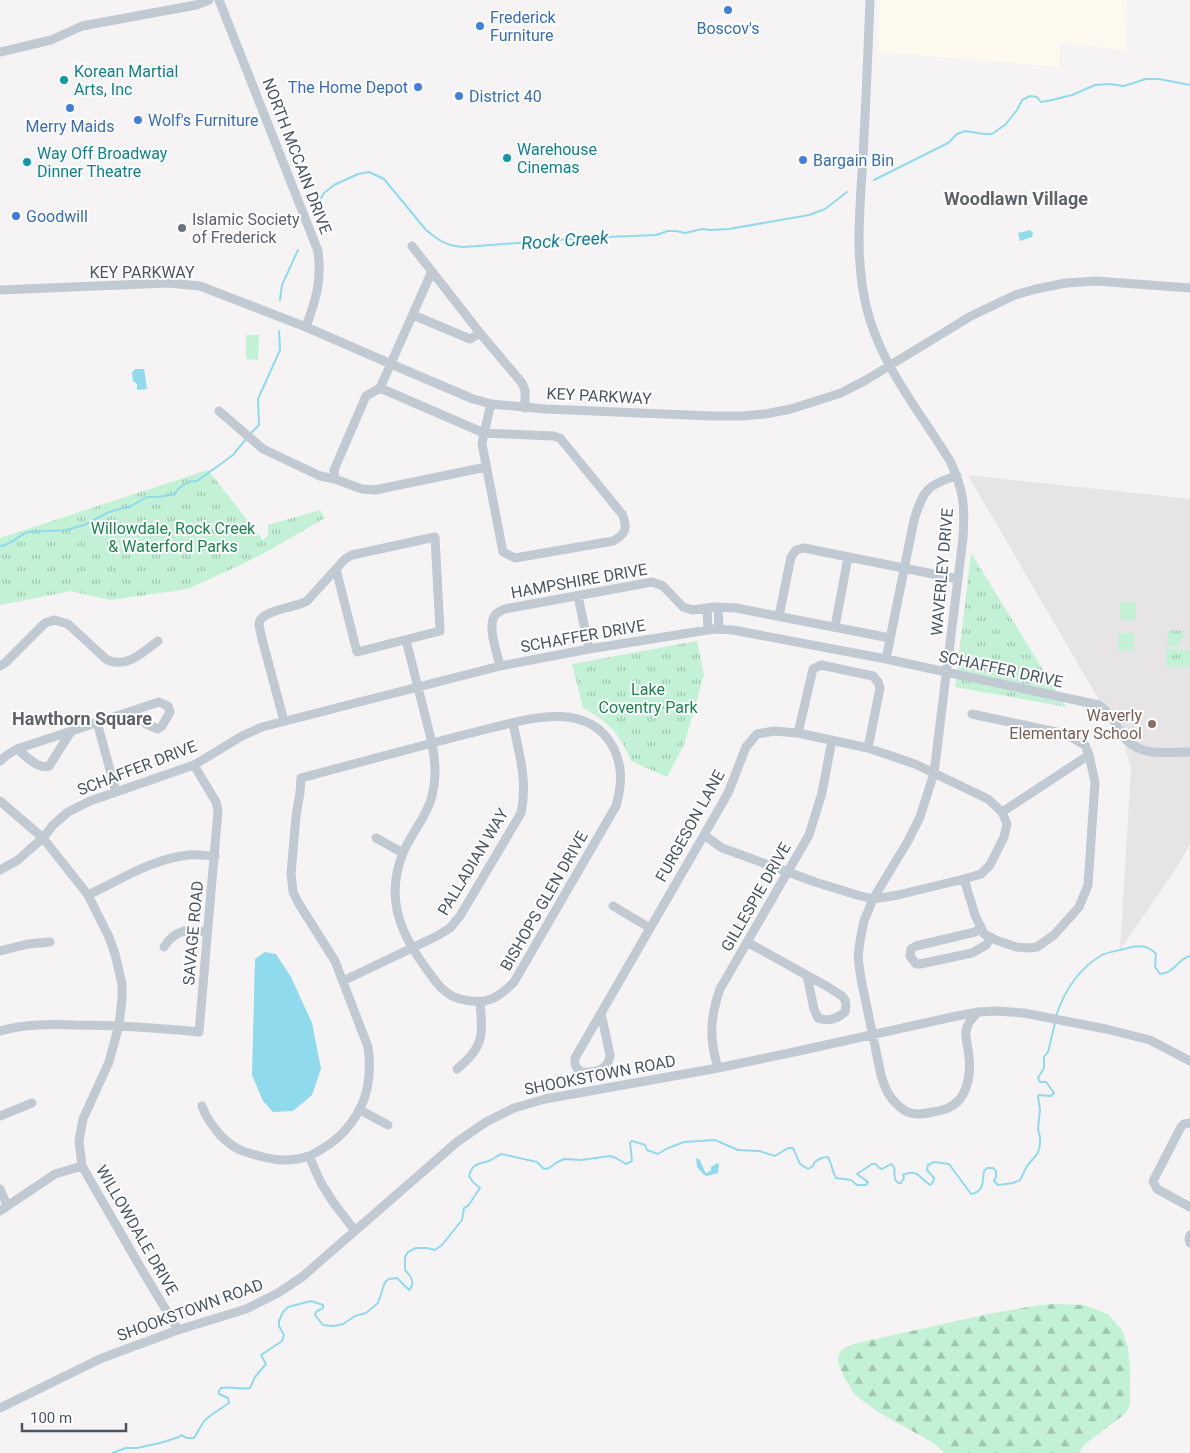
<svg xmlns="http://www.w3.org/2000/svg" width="1190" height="1453" font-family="Roboto,sans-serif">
<defs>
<pattern id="forest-firs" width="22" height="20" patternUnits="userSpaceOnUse" patternTransform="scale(1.25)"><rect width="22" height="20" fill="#c3f1d5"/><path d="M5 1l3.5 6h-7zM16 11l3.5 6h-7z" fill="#a0c6b0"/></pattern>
<pattern id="park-tufts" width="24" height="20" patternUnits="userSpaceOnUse" patternTransform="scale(1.25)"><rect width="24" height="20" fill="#c3f1d5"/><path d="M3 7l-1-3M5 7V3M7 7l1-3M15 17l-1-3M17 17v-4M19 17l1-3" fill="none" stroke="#a0c6b0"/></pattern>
</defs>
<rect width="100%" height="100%" fill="#f5f3f3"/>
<path fill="#fdf9ef" d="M880,0H1127L1126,51L1060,42L1059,67L877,52Z"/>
<path fill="#e6e4e5" d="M968,475L1190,499V844L1179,864L1120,950L1131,768L1124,743Z"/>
<path fill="url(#forest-firs)" d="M1055,1304L1084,1305L1108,1314L1122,1330L1128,1347L1130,1369V1404L1126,1413L1085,1444L1079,1453H945L932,1442L878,1412L855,1395L844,1377L839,1365L838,1358L841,1350L853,1344L993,1313L1040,1305Z"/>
<path fill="url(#park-tufts)" d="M208,470L263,540L268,536V525L320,510L325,518L259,556L188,589L110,600L71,591L0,605V538Z
M971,553L1066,707L955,687Z
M1168,630L1186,631L1177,647L1167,646Z
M697,641L704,675L684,745L667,777L631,761C620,734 609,722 583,708L572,664Z
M1166,649L1190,650V667H1166Z"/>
<path fill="#c3f1d5" d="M246,335H259L258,360L246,359Z
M1120,602H1136V620H1120Z
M1118,633H1134V651H1118Z
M627,695L650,713L640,725L617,707Z"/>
<path fill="#90daee" d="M1030,230L1033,233L1032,237L1020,241L1018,233Z
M135,369H144L147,389L137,390V384L133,381L132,373Z
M265,952L276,954L291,977L312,1023L321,1069L312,1095L293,1111L273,1112L263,1101L252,1075L255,959Z
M696,1158L700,1160L705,1172L707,1173L711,1170V1167L717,1163L719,1164L718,1173L707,1176L704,1175L697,1167Z"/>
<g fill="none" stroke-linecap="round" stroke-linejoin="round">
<path stroke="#90daee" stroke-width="2" d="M874,180L948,143L957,134L965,131L984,134H992L1006,124L1017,110L1022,100L1030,96L1037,97L1041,102L1052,100L1072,95L1095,85L1110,84L1124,86L1146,79H1159L1190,85
M318,204L324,193L334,185L358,174L369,172L384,179L426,230C440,241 446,246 464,247L583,238L656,235L668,231H676L685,233L702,229L710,230L729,229L809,215L825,209L847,192
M280,300L282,285L298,250
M251,433L259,425L258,399L280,350L279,331
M0,546C14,544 16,536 28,532L66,530L84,525L109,512L131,506L147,497H158L175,494L178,489L188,482L197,481L233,455L246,439
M1056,1016C1064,992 1078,969 1102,955C1108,952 1117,951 1124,949C1136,945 1147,944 1156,954L1155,967L1160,974C1173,974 1178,959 1190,956
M112,1453L126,1448H137L160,1443L179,1437L181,1435L187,1438H194L204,1421L211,1415L229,1403L228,1398L219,1394V1391L221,1388C231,1386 240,1390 250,1388L255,1377L266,1364L261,1355L282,1341L284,1335L279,1326V1321L283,1312L288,1307L311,1301L323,1305V1308L317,1311L315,1315L323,1325L334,1326L343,1324L355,1316L366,1313L378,1303L385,1282L389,1279L397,1278L409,1290C416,1283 411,1276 405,1270V1257L408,1252L416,1248H427L435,1250L442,1245L462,1220L464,1208L468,1206L480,1188L473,1182L469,1176C473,1161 480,1165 491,1160C495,1158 497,1156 501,1154L537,1162L544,1169L549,1168L556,1163L564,1159L581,1160L610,1156L616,1158L626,1164L632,1161L630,1143L632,1141L645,1145L647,1150L658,1154L666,1149L684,1142L715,1140L738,1150L759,1151L775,1156L788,1148H793L800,1164L808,1169L813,1166L814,1163C818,1159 822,1157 828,1157C832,1164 832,1171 836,1178L851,1180L857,1185H866L868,1182L857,1174L872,1164H876L878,1167L882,1169L891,1164C897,1168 893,1172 895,1178C895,1180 897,1182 899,1183H901L904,1178L903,1175C918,1168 920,1179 930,1185L933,1182L934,1178L927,1170L928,1165L934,1162L949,1164L971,1194C985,1191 982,1182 984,1171L987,1168H993L996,1171V1177L994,1181L998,1185L1013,1183L1020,1180L1027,1166L1038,1153L1040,1144V1137L1038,1129L1040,1109L1038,1097L1039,1095L1051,1096L1054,1093L1046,1082H1040L1038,1078L1044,1068V1057L1048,1052L1055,1023"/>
<path stroke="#c1cad2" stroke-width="9" d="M219,0L318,251C322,281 316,299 306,327
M870,0C868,52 866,103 863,155C860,211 853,265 870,320C886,372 922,415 950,461C964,490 965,507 963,538L934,773L920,817L908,841L873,899L864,921L860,941L858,957L861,979L881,1075C885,1090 891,1101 904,1110C913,1116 923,1114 933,1112C938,1111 944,1110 948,1108C967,1100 971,1076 969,1058C969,1050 965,1040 966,1031C967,1024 973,1017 978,1012
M0,52L51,40L82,26L196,5L209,0
M412,246L480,333L522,383L525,390V408
M432,271L380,388L366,396L334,470L335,479L362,489L375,490L486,467
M0,290L168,283L200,286L306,327L391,364L473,399L491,404L546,409L711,416H743L765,414L791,409L841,393L866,380L971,316L1015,295L1036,289L1066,283L1096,281L1190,288
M413,315L470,339L480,333
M380,388L484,433L482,444L503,552L515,558L613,541C626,534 628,528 622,514L560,438L553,436L484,433L491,404
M219,411L263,449L320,476L335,479
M578,596L589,649
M718,607L719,628
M707,608L708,630
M779,616L791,557L796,550L804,548L958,579
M835,627L848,557
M886,659L914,520C923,491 927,484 957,476
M0,666L5,663L45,623L54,620L68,624L107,660C128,668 142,653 158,641
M500,666C497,653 487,626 495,615C498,612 502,610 505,609L652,582L663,586L683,607L692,610L714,607L736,608L890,638
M284,721L262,639L259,625L260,620C269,609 294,608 307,601L345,559L352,555L435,537L440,631L357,652L336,569
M97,722L116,792
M798,733L813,669L821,665L873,676L878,682L880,688L868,748
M17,749C25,755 38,770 49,766L72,730
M0,761L7,755L17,749L159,702L168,706L170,712L162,726L158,729L146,724L130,712
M0,801L43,838L88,895L109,937L115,954L122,984V999L119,1025L109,1062L83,1119L79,1141L82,1166L142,1270L178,1330
M1002,812L1089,755
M376,838L403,853
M0,870L18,860L29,850L43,838L53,825L68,812L90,801L194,765L242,736L262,727L500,666L589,649L714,629L733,630L886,659L1099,705C1109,712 1115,723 1121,733C1137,758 1164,752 1190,752
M964,879L975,915L984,934L996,940L1016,947L1029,948L1037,947L1054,935L1079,907L1088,885L1095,782L1089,755L1085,745L1066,734L972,714
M88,895C120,880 152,859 188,855C197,854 206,856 215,856
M613,906L650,928
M981,927L975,932L916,946L911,949L910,956L916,964H920L972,953L986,945L991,937
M747,942L828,987L842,996L845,1000L846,1005L845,1012C837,1019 828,1022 818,1018L814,1009L807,976
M164,947C175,929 188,929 207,932
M0,951L28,944L50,942
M343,981L437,936L450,928L460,916L521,813C528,781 519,754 513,723
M601,1013L610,1055C609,1070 595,1073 582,1072C576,1069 574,1065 575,1058L704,835L728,793L746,747L757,734L774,731L798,733L868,748L915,764L988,799L1002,812L1007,824L1004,837L990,865L981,874L964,879L898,895L873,899L857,895L815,882L739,854L722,848L704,835
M0,1031C25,1024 50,1024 76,1025C117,1025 158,1028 199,1032L218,810L216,802L194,765
M718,1068C709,1039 710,1017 720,989L809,835L822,793L832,740
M457,1069C484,1047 483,1036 480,1003
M202,1106C206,1118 212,1125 220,1135C235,1150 243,1152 263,1157C278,1161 294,1161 309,1156C313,1155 318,1151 322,1149C344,1136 361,1115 367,1089C370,1076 370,1061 368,1047L335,961L299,904L293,892L291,874L296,816L300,792L301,778L432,743C435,761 437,777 432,796C427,817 411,833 403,853C386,895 398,929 423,964C433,978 443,995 460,999C485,1006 497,999 514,982L616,806C622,785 623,766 613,747C588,701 531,718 491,728C471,733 451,738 432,743L406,640
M360,1110L388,1125
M0,1116L32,1103
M1190,1123L1184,1124L1181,1127L1153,1181L1157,1189L1190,1207
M309,1156L321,1183L333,1202L355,1231
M0,1189L7,1205
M0,1211L55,1174L82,1166
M1190,1235L1189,1239L1190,1243
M0,1408L102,1358L178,1330L246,1309L278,1293L302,1277L457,1142L486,1122L514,1108L545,1099L718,1068L794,1052L952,1017L978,1012L996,1011L1024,1013L1106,1029L1150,1040L1190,1061"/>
</g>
<g fill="#3f7fe0" stroke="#fff" stroke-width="2">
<circle cx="728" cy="10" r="5"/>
<circle cx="480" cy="26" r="5"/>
<circle cx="418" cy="87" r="5"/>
<circle cx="459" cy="96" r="5"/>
<circle cx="70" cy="108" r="5"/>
<circle cx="138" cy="120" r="5"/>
<circle cx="803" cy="160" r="5"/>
<circle cx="16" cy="216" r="5"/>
</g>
<g fill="#0f9aa8" stroke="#fff" stroke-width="2">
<circle cx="64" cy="80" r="5"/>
<circle cx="507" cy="158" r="5"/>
<circle cx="27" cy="162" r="5"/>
</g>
<circle fill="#6b7280" stroke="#fff" stroke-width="2" cx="182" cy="228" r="5"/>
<circle fill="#8d6e63" stroke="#fff" stroke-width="2" cx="1152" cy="724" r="5"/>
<g text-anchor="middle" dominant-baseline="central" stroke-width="4" stroke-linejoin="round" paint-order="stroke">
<g font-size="16" fill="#366cbe" stroke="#fff" text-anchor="start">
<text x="490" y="17">Frederick<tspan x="490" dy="18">Furniture</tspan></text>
<text x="728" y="28" text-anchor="middle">Boscov's</text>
<text x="408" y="87" text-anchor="end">The Home Depot</text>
<text x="469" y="96">District 40</text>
<text x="148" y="120">Wolf's Furniture</text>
<text x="70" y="126" text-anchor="middle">Merry Maids</text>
<text x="813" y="160">Bargain Bin</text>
<text x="26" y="216">Goodwill</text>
</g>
<g font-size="16" fill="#0d838f" stroke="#fff" text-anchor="start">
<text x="74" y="71">Korean Martial<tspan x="74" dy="18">Arts, Inc</tspan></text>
<text x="517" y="149">Warehouse<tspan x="517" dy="18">Cinemas</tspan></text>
<text x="37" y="153">Way Off Broadway<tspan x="37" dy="18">Dinner Theatre</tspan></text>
</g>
<g font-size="16" fill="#4a5661" stroke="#fff">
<text transform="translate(297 156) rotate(69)">NORTH MCCAIN DRIVE</text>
<text x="142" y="272">KEY PARKWAY</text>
<text transform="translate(599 396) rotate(3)">KEY PARKWAY</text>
<text transform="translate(942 572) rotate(-85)">WAVERLEY DRIVE</text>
<text transform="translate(579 581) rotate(-10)">HAMPSHIRE DRIVE</text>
<text transform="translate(583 636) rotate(-10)">SCHAFFER DRIVE</text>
<text transform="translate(1001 669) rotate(12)">SCHAFFER DRIVE</text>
<text transform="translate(137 768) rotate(-21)">SCHAFFER DRIVE</text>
<text transform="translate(690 826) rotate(-61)">FURGESON LANE</text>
<text transform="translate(473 862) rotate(-59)">PALLADIAN WAY</text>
<text transform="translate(756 897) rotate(-60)">GILLESPIE DRIVE</text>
<text transform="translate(544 901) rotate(-60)">BISHOPS GLEN DRIVE</text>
<text transform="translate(193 933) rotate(-85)">SAVAGE ROAD</text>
<text transform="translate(600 1075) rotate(-11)">SHOOKSTOWN ROAD</text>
<text transform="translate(137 1230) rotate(60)">WILLOWDALE DRIVE</text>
<text transform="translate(190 1310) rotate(-20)">SHOOKSTOWN ROAD</text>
</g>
<g font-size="16" fill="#5b616d" stroke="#fff" text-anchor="start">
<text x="192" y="219">Islamic Society<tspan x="192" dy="18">of Frederick</tspan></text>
</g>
<g font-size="16" fill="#17864f" stroke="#fff">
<text x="173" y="528">Willowdale, Rock Creek<tspan x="173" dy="18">&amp; Waterford Parks</tspan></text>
<text x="648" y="689">Lake<tspan x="648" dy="18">Coventry Park</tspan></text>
</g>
<g font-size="16" fill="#785e54" stroke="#fff" text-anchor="end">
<text x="1142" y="715">Waverly<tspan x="1142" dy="18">Elementary School</tspan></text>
</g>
<g font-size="18" font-weight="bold" fill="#5f6368" stroke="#fff">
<text x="1016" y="198">Woodlawn Village</text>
<text x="82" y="718">Hawthorn Square</text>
</g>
<g font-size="18" font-style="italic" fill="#0c7c9b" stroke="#fff">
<text transform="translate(565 240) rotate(-4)">Rock Creek</text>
</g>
</g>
<path d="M22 1423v8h104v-8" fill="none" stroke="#4a5661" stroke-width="2.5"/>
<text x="30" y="1423" font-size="15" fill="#4a5661" stroke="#ffffff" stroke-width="4" paint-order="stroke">100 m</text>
</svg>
